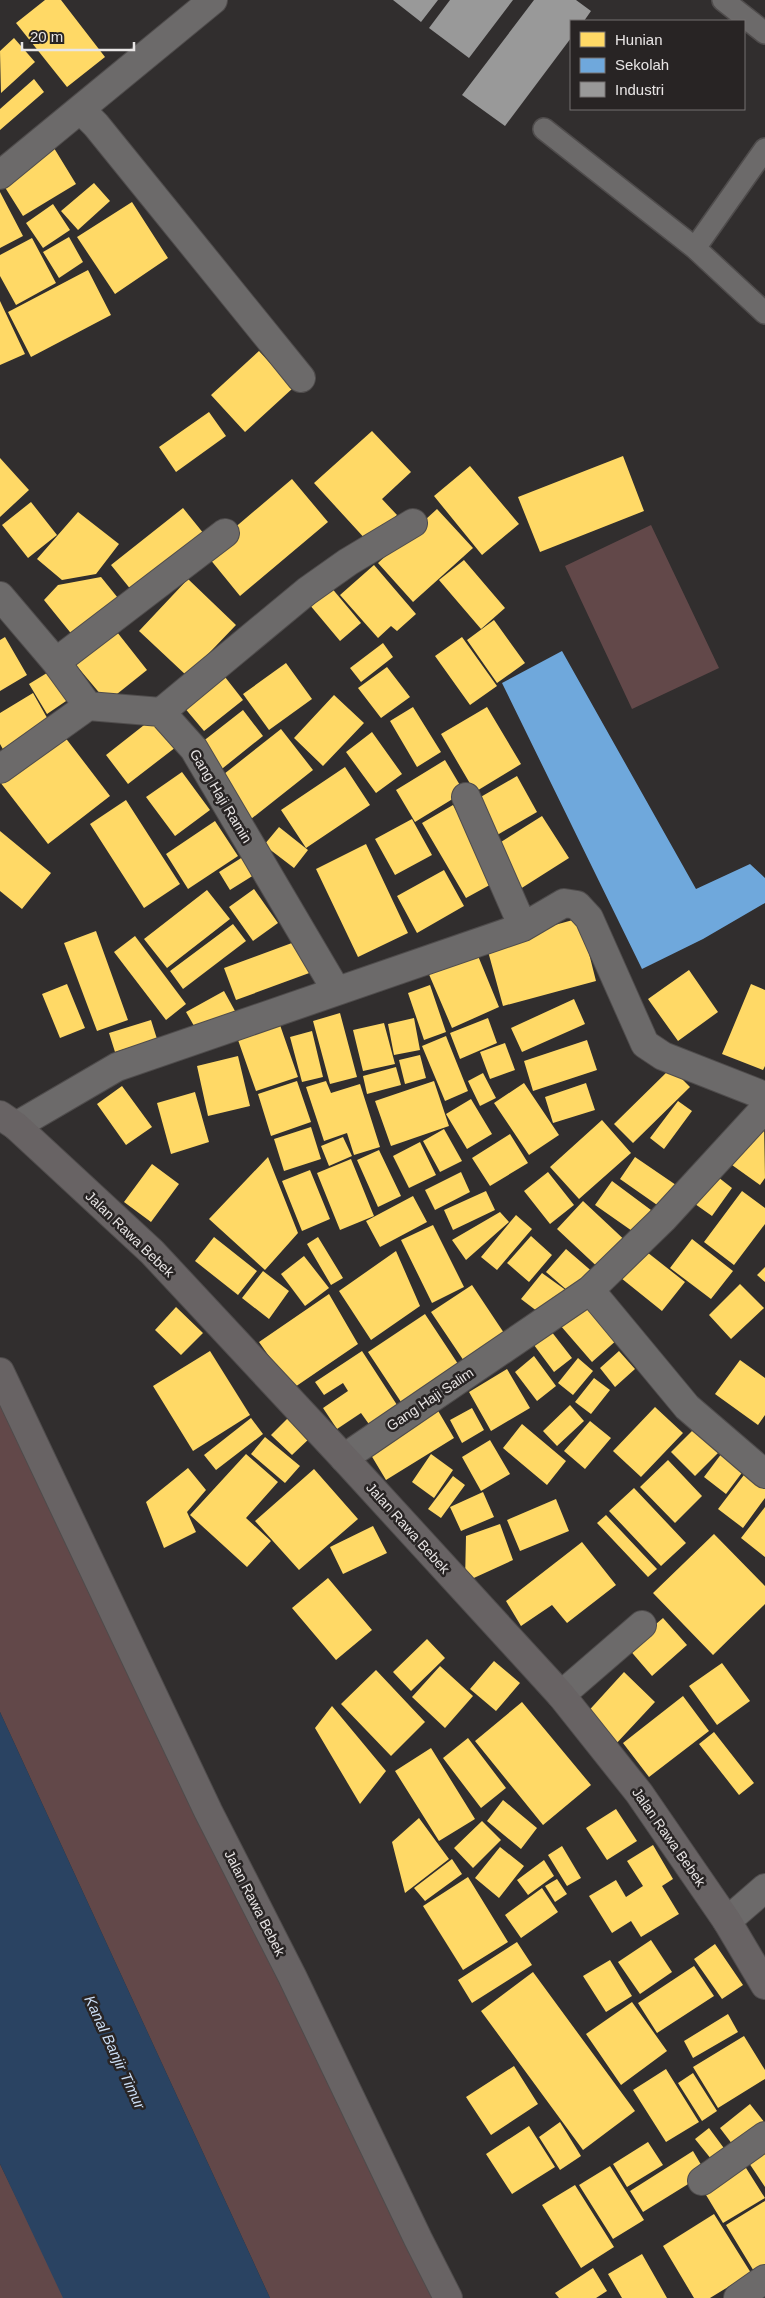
<svg xmlns="http://www.w3.org/2000/svg" width="765" height="2298" font-family="Arial,sans-serif">
<rect width="100%" height="100%" fill="#312e2e"/>
<path fill="#624849" d="M651,525L719,668L632,709L565,566Z
M0,1372L451,2298H270L0,1712Z
M0,2164L65,2298H0Z"/>
<path fill="#2a4362" d="M0,1712L270,2298H63L0,2164Z"/>
<path fill="#ffd966" d="M45,0H61L105,57L67,87L16,23Z
M14,38L35,62L1,93L0,51Z
M34,79L44,92L0,130V109Z
M54,148L76,184L23,216L1,181Z
M94,183L110,201L78,230L61,211Z
M0,192L23,236L0,248Z
M132,202L168,258L115,294L77,237Z
M53,204L70,230L43,248L26,223Z
M69,237L83,262L59,278L43,252Z
M32,238L56,283L16,305L0,276V255Z
M88,270L111,315L31,357L8,312Z
M0,301L25,354L0,365Z
M259,351L293,388L245,432L211,395Z
M209,412L226,436L176,472L159,447Z
M372,431L411,472L382,499L397,515L368,542L314,483Z
M623,456L644,511L540,552L518,497Z
M0,458L29,490L0,517Z
M470,466L519,524L482,555L434,496Z
M292,479L328,522L240,596L205,553Z
M31,502L57,535L28,558L2,525Z
M183,508L204,534L132,591L111,565Z
M437,509L473,548L413,602L378,563Z
M78,512L119,544L96,574L62,580L37,559Z
M464,560L505,608L481,629L439,580Z
M374,565L416,614L397,631L391,626L378,638L340,595Z
M101,577L122,603L78,642L44,600L58,585Z
M188,579L236,625L187,676L139,631Z
M330,586L361,623L340,641L309,604Z
M494,620L525,663L497,683L467,640Z
M117,632L147,670L107,702L76,665Z
M5,637L27,675L0,691V640Z
M462,637L497,686L470,705L435,656Z
M383,643L393,657L361,682L350,668Z
M286,663L312,699L269,730L243,694Z
M387,667L410,697L381,718L358,688Z
M55,668L72,697L47,714L29,684Z
M218,668L243,700L204,731L178,700Z
M33,693L50,723L4,751L0,744V713Z
M334,695L364,723L323,766L294,738Z
M413,707L441,752L417,767L390,721Z
M487,707L521,764L475,792L441,734Z
M243,710L263,736L218,772L197,746Z
M153,718L176,747L128,784L106,755Z
M58,728L110,796L48,844L0,782Z
M281,729L313,770L251,819L219,778Z
M372,732L402,774L376,793L346,752Z
M445,760L464,792L415,822L396,790Z
M345,767L370,805L306,848L281,810Z
M182,772L210,810L175,836L146,797Z
M517,776L537,812L492,838L472,802Z
M126,800L180,884L144,908L90,824Z
M453,805L497,881L466,898L422,823Z
M542,816L569,858L517,891L490,849Z
M412,819L432,855L395,875L375,839Z
M215,821L238,856L188,889L166,854Z
M279,827L308,850L294,868L264,845Z
M0,831L51,873L22,909L0,891Z
M366,844L408,933L358,957L316,869Z
M246,855L257,873L230,890L219,872Z
M444,870L464,906L417,933L397,896Z
M254,889L278,923L253,941L229,907Z
M207,890L230,919L167,968L144,939Z
M580,918L596,981L503,1006L486,944Z
M233,924L246,941L183,989L170,971Z
M96,931L128,1020L97,1031L64,943Z
M135,936L186,1004L166,1020L114,952Z
M300,940L312,972L236,1000L224,968Z
M476,951L499,1007L452,1028L428,972Z
M689,970L718,1012L678,1041L648,999Z
M67,984L85,1028L60,1038L42,994Z
M751,984L765,990V1066L763,1070L722,1054Z
M430,985L446,1032L424,1040L408,993Z
M224,991L235,1011L197,1031L186,1012Z
M574,999L585,1024L522,1052L511,1028Z
M340,1013L357,1077L330,1084L313,1021Z
M414,1018L420,1050L394,1055L388,1024Z
M488,1018L497,1043L460,1059L450,1033Z
M151,1020L157,1039L115,1052L109,1033Z
M384,1023L395,1064L363,1071L353,1030Z
M280,1025L298,1077L256,1091L238,1040Z
M312,1031L323,1077L302,1082L290,1037Z
M446,1036L468,1091L445,1101L422,1046Z
M587,1040L597,1070L533,1091L524,1061Z
M505,1043L515,1070L490,1079L480,1052Z
M420,1055L426,1078L405,1084L399,1060Z
M238,1056L250,1106L208,1116L197,1066Z
M396,1067L401,1085L367,1094L363,1076Z
M671,1068L690,1087L633,1143L614,1124Z
M483,1073L496,1098L480,1106L468,1081Z
M297,1081L311,1122L271,1136L258,1094Z
M326,1081L331,1093L360,1084L380,1147L354,1155L347,1133L324,1141L306,1087Z
M434,1081L449,1126L391,1146L375,1101Z
M524,1083L559,1135L529,1155L494,1103Z
M586,1083L595,1110L553,1123L545,1097Z
M122,1086L152,1127L126,1145L97,1104Z
M195,1092L209,1142L171,1154L157,1103Z
M471,1099L492,1134L467,1149L446,1114Z
M678,1101L692,1111L664,1149L650,1138Z
M602,1120L631,1153L579,1199L550,1167Z
M764,1123L765,1178L760,1185L732,1165Z
M311,1127L321,1159L284,1171L274,1139Z
M444,1129L462,1161L440,1172L423,1141Z
M510,1134L528,1163L490,1186L472,1158Z
M343,1137L352,1156L329,1166L321,1146Z
M420,1142L436,1175L409,1188L393,1156Z
M379,1150L401,1196L378,1207L357,1160Z
M268,1157L298,1233L265,1270L209,1219Z
M635,1157L676,1185L660,1207L620,1179Z
M351,1159L374,1216L340,1230L317,1173Z
M152,1164L179,1184L151,1222L124,1202Z
M310,1170L330,1219L302,1231L282,1181Z
M709,1170L732,1188L712,1216L688,1199Z
M461,1172L470,1192L435,1210L425,1190Z
M548,1172L574,1205L550,1224L524,1191Z
M612,1181L651,1210L635,1233L595,1205Z
M486,1191L495,1210L453,1230L444,1210Z
M742,1191L765,1208V1224L734,1265L704,1242Z
M413,1196L427,1222L380,1247L366,1221Z
M583,1201L631,1246L604,1273L557,1229Z
M500,1212L509,1222L466,1260L452,1240Z
M516,1215L532,1229L497,1270L481,1257Z
M433,1225L464,1287L432,1303L401,1240Z
M531,1236L552,1255L529,1282L507,1263Z
M214,1237L257,1271L238,1295L195,1261Z
M318,1237L343,1278L331,1285L307,1244Z
M692,1239L733,1271L711,1299L670,1268Z
M638,1245L685,1282L662,1311L616,1274Z
M566,1249L595,1274L575,1297L546,1272Z
M396,1251L420,1306L371,1340L339,1291Z
M304,1256L329,1288L305,1306L281,1274Z
M765,1267V1282L757,1275Z
M263,1271L289,1291L269,1319L242,1298Z
M542,1273L567,1291L546,1318L521,1299Z
M740,1284L764,1308L731,1339L709,1315Z
M472,1285L508,1339L468,1367L431,1312Z
M329,1294L358,1344L292,1389L259,1342Z
M586,1302L618,1339L592,1362L560,1325Z
M176,1307L203,1333L181,1355L155,1330Z
M425,1314L460,1367L403,1405L368,1352Z
M551,1331L572,1358L554,1372L534,1345Z
M210,1351L250,1415L193,1451L153,1386Z
M362,1351L399,1408L371,1427L361,1413L337,1429L323,1408L348,1391L343,1383L324,1395L315,1382Z
M619,1351L635,1369L615,1387L600,1368Z
M534,1356L556,1386L537,1401L515,1372Z
M578,1358L593,1371L573,1395L558,1383Z
M740,1360L765,1378V1415L758,1425L715,1394Z
M507,1369L530,1408L491,1431L469,1392Z
M594,1378L610,1390L591,1414L575,1402Z
M570,1405L584,1421L557,1446L543,1431Z
M655,1407L683,1433L641,1477L613,1451Z
M472,1408L484,1430L462,1443L450,1420Z
M437,1409L454,1438L386,1480L368,1450Z
M290,1416L311,1437L292,1455L271,1435Z
M251,1418L263,1434L216,1470L204,1455Z
M590,1421L611,1438L585,1469L564,1451Z
M522,1424L566,1461L547,1485L503,1448Z
M695,1428L719,1452L695,1476L671,1452Z
M265,1437L300,1466L285,1483L251,1454Z
M490,1440L510,1474L481,1491L462,1457Z
M725,1449L747,1466L726,1494L704,1477Z
M246,1454L278,1482L246,1518L271,1541L247,1567L190,1515Z
M431,1454L453,1470L434,1498L412,1482Z
M668,1460L702,1496L675,1523L640,1487Z
M188,1468L206,1490L187,1512L196,1532L164,1548L146,1502Z
M314,1469L358,1519L299,1570L255,1521Z
M747,1471L765,1484V1498L743,1528L718,1509Z
M453,1476L465,1485L441,1518L428,1509Z
M634,1488L686,1543L661,1566L609,1511Z
M483,1492L494,1517L461,1531L450,1507Z
M556,1499L569,1531L520,1551L507,1520Z
M765,1507V1557L741,1538Z
M606,1515L657,1569L648,1577L597,1523Z
M500,1524L513,1560L465,1582L466,1536Z
M373,1526L387,1553L343,1574L330,1547Z
M714,1534L765,1586V1604L713,1655L653,1593Z
M582,1542L616,1585L567,1623L552,1605L521,1626L506,1601Z
M328,1578L372,1630L336,1660L292,1608Z
M663,1618L687,1645L652,1676L628,1648Z
M427,1639L445,1658L411,1691L393,1672Z
M494,1661L520,1683L496,1711L470,1689Z
M722,1663L750,1701L717,1725L689,1686Z
M440,1666L473,1696L445,1728L412,1697Z
M376,1670L425,1722L391,1756L341,1704Z
M624,1672L655,1702L614,1746L583,1717Z
M683,1696L709,1731L649,1777L623,1743Z
M522,1702L591,1785L543,1825L475,1741Z
M332,1706L386,1771L360,1804L315,1728Z
M714,1732L754,1783L739,1795L699,1744Z
M468,1738L506,1788L481,1808L443,1758Z
M431,1748L475,1819L439,1841L395,1771Z
M503,1800L537,1828L521,1849L487,1821Z
M616,1809L637,1841L607,1860L586,1828Z
M419,1818L449,1859L405,1893L392,1842Z
M482,1821L501,1840L473,1868L454,1848Z
M653,1845L673,1879L662,1886L679,1914L641,1937L631,1921L612,1933L589,1896L616,1880L626,1897L643,1886L627,1861Z
M562,1846L581,1878L567,1886L548,1855Z
M500,1847L524,1866L499,1898L475,1878Z
M452,1859L462,1874L425,1901L414,1888Z
M544,1860L554,1876L528,1895L517,1880Z
M468,1877L508,1942L463,1970L423,1906Z
M557,1879L567,1894L555,1902L545,1886Z
M542,1888L558,1912L521,1938L505,1915Z
M651,1940L672,1972L640,1994L618,1962Z
M517,1942L532,1965L472,2003L458,1980Z
M715,1944L743,1985L722,1999L694,1959Z
M610,1960L632,1996L606,2012L583,1976Z
M694,1966L714,1996L657,2033L638,2003Z
M533,1972L635,2111L583,2150L481,2011Z
M632,2002L667,2051L621,2085L586,2034Z
M728,2014L738,2032L693,2058L684,2041Z
M744,2036L765,2070V2079L718,2108L693,2067Z
M514,2066L538,2104L491,2135L466,2097Z
M666,2069L699,2122L666,2142L633,2090Z
M693,2073L717,2111L702,2121L678,2083Z
M750,2104L765,2123L739,2153L720,2128Z
M560,2122L581,2156L560,2170L539,2137Z
M529,2126L555,2167L512,2194L486,2154Z
M709,2128L729,2155L716,2165L695,2139Z
M648,2142L663,2165L627,2187L613,2164Z
M765,2148V2187L747,2160Z
M693,2151L706,2173L643,2212L630,2191Z
M741,2160L765,2198L723,2223L700,2185Z
M610,2166L644,2220L613,2239L579,2185Z
M575,2185L614,2247L581,2268L542,2205Z
M765,2201V2266L755,2273L726,2225Z
M714,2214L751,2273L710,2298H694L663,2246Z
M642,2254L667,2298H622L608,2274Z
M593,2268L607,2291L596,2298H559L555,2293Z"/>
<path fill="#6fa8dc" d="M562,651L696,889L750,864L765,878V903L703,939L642,969L502,683Z"/>
<path fill="#999" d="M393,0H438L421,22Z
M450,0H513L469,58L429,28Z
M534,0H576L591,11L584,21H571V38L505,126L462,95Z"/>
<g fill="none" stroke-linecap="round" stroke-linejoin="round">
<g stroke="#4f4c4c" stroke-width="24">
<path id="lane" d="M723,0L765,33
M544,129L695,248
M765,149L695,248L765,313"/>
</g>
<g stroke="#4f4c4c" stroke-width="30">
<path id="street" d="M81,110L96,125L301,378
M0,175L213,0
M0,596L56,662L88,706
M56,662L225,533
M161,712L307,591L348,562L413,523
M0,769L88,706L161,712L194,749L336,990
M466,797L523,927
M16,1126L117,1067L523,927L564,903L577,905L589,918L645,1044L663,1056L765,1096
M590,1290L687,1407L765,1474
M344,1458L590,1290L663,1219L765,1108
M561,1695L642,1625
M727,1921L765,1888
M702,2181L765,2136
M738,2298L765,2279"/>
</g>
<g stroke="#4f4c4c" stroke-width="30">
<path id="secondary" d="M0,1115L16,1126L152,1252L344,1458L561,1695L639,1793L727,1921L765,1985
M0,1372L208,1811L292,1976L418,2239L448,2298"/>
</g>
<use href="#lane" stroke="#6c6a6a" stroke-width="21"/>
<use href="#street" stroke="#6c6a6a" stroke-width="28"/>
<use href="#secondary" stroke="#686364" stroke-width="28"/>
</g>
<g text-anchor="middle" dominant-baseline="central" stroke-width="5" stroke-linejoin="round" paint-order="stroke">
<g font-size="14" fill="#e8e5e5" stroke="#282424">
<text transform="translate(221 796) rotate(59)">Gang Haji Ramin</text>
<text transform="translate(130 1234) rotate(44)">Jalan Rawa Bebek</text>
<text transform="translate(430 1399) rotate(-34)">Gang Haji Salim</text>
<text transform="translate(408 1528) rotate(48)">Jalan Rawa Bebek</text>
<text transform="translate(669 1837) rotate(55)">Jalan Rawa Bebek</text>
<text transform="translate(255 1903) rotate(63)">Jalan Rawa Bebek</text>
</g>
<g font-size="15" font-style="italic" fill="#caddf5" stroke="#282424">
<text transform="translate(115 2052) rotate(65)">Kanal Banjir Timur</text>
</g>
</g>
<rect x="570" y="20" width="175" height="90" fill="#282424" stroke="#757171"/>
<rect x="580" y="32" width="25" height="15" fill="#ffd966" stroke="#757171"/>
<text x="615" y="45" font-size="15" fill="#e8e5e5">Hunian</text>
<rect x="580" y="58" width="25" height="15" fill="#6fa8dc" stroke="#757171"/>
<text x="615" y="70" font-size="15" fill="#e8e5e5">Sekolah</text>
<rect x="580" y="82" width="25" height="15" fill="#999999" stroke="#757171"/>
<text x="615" y="95" font-size="15" fill="#e8e5e5">Industri</text>
<path d="M22 42v8h112v-8" fill="none" stroke="#e8e5e5" stroke-width="2.5"/>
<text x="30" y="42" font-size="15" fill="#e8e5e5" stroke="#282424" stroke-width="4" paint-order="stroke">20 m</text>
</svg>
